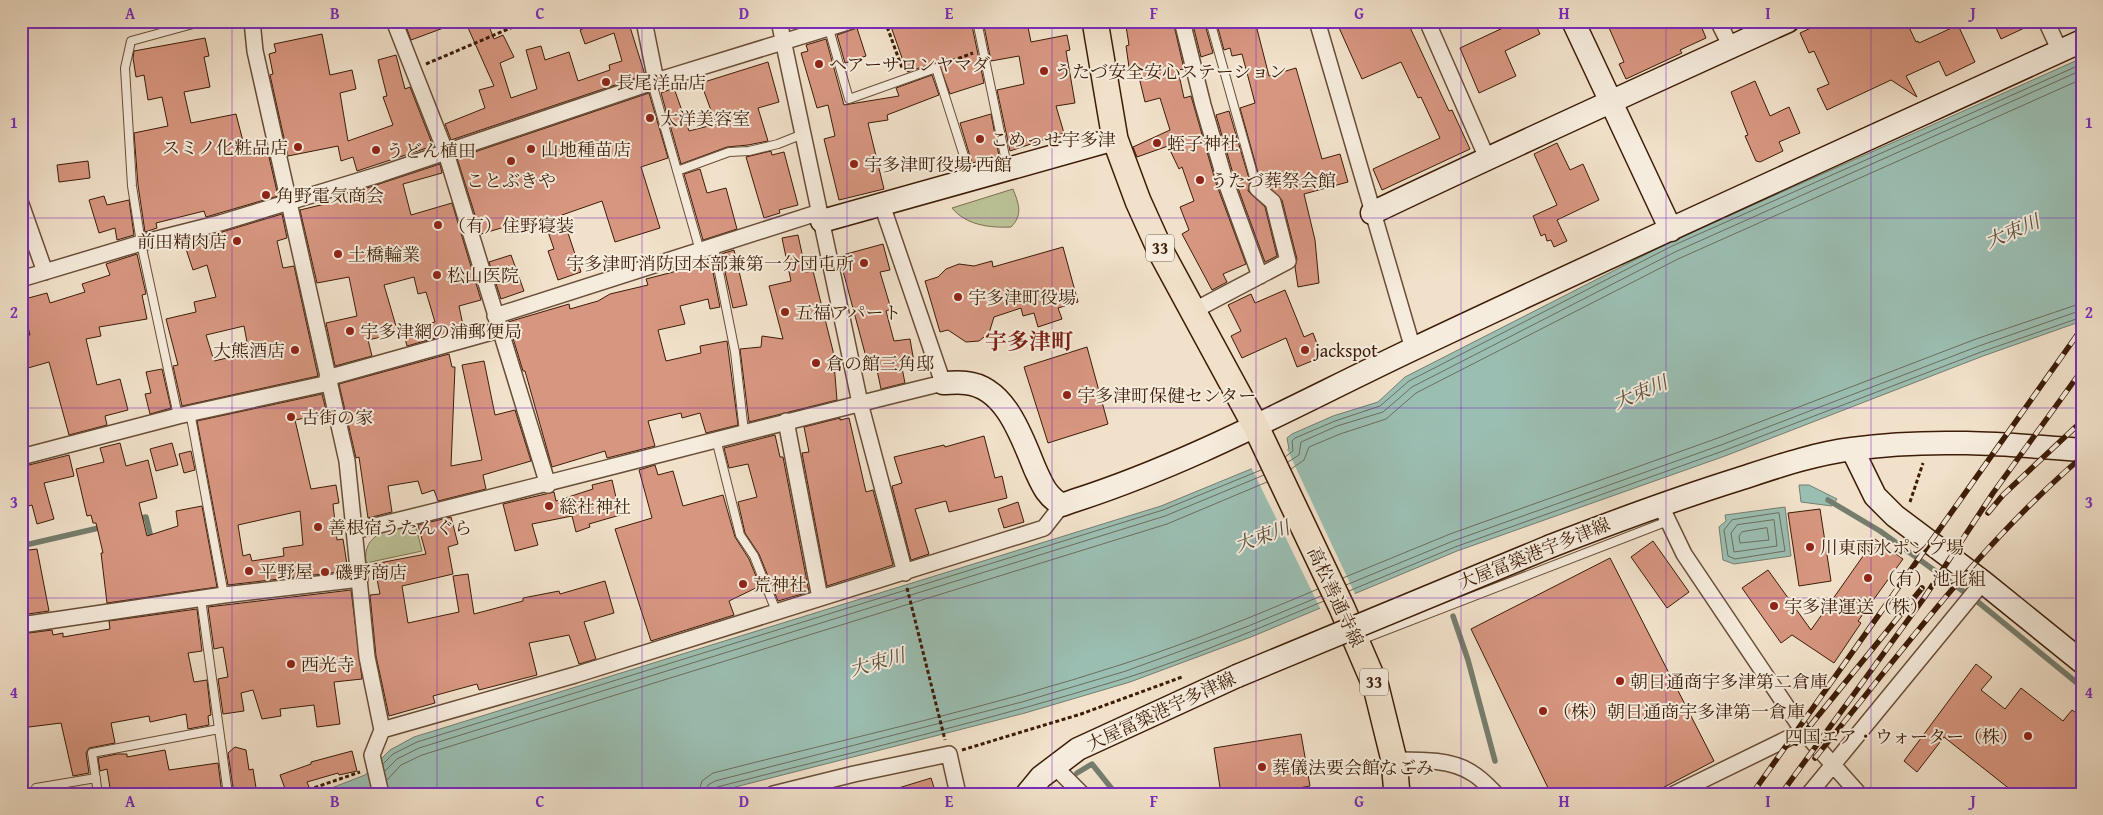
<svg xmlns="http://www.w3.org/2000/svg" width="2103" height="815" font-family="'Gentium Book Plus','Noto Serif JP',serif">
<rect width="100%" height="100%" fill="#f1e1ca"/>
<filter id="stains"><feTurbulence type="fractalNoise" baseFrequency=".004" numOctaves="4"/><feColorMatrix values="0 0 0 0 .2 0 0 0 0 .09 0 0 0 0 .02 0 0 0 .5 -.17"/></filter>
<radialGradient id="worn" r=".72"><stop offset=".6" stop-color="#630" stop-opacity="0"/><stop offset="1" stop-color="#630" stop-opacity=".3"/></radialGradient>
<path fill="#bbc296" stroke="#7c6f4e" d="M1013,189C1019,204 1023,215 1011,227C989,228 966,225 952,208Z
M415,523L422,551L366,563C362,532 390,530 415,523Z"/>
<path fill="#9bbeb2" stroke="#757d6d" d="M2082,58V321L1983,356L1725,456L1457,551L1251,637L1130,682L1025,713L708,794H316L365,775L390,750L414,737L1161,506L1251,469L1289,449L1287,438L1292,434L1333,416L1378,402L1405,377L1670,242Z
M1799,485H1809L1837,499L1832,506L1801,502Z
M1785,507L1791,556L1734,564L1723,560L1719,527L1726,521L1725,515Z"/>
<path fill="#f1e1ca" d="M1287,449L1356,596L1321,610L1251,467Z"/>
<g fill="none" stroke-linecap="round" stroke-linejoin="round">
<path stroke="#6c6d5c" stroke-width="1" d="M1285,457L1293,451L1292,441L1295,438L1335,421L1380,406L1409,381L1672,246L2082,64
M1288,462L1299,455L1301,442L1337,426L1383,412L1412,387L1675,252L2082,70
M1291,469L1304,460L1309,447L1340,434L1386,419L1416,393L1678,259L2082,79
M1779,513L1785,551L1735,559L1728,556L1724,530L1732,520Z
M1774,520L1777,546L1734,552L1731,533L1737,525Z
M1767,528L1769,540L1740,543L1739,536L1742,532Z
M1343,578L1450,534L1718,438L1976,339L2082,303
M1346,585L1453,541L1721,445L1979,346L2082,310
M1349,591L1455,547L1723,451L1981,352L2082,317
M383,764L393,754L417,742L1163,510L1261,470
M385,771L397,759L419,748L1165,516L1264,475
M387,780L401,765L422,755L1167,524L1267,482
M698,794L702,781L713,773C849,738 989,708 1123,664C1189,643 1254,616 1318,589
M706,794L708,785L715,781L1022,702L1126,671L1246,627L1321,596
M712,794L717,787C853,752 991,720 1126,678C1193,657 1259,628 1324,601"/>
<path stroke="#757d6d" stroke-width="5.5" d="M1828,500L1880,531L1978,602L2082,687
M136,519L146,517L152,542
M21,546L103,527
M1453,616L1468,660L1495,761
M1077,773L1092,764L1116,794"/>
</g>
<path fill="#d79680" stroke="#3c1c06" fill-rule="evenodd" d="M404,21H457V23L411,40Z
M465,21H487L494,39L503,35L514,57L500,63L511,98L537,89L526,50L541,46L545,60L569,52L578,81L610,70L609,65L622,61L614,33L585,44L580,30L589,26L588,21H635V25L630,27L645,75L451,140L445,124L485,108L479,90L494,86Z
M889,21H971L984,83L950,94L939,64L934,63L907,72Z
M983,21H1011V25L1027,22L1031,42L1067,35L1070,50L1066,51L1075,103L1056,106L1064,133L1010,151L997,90L1024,84L1019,56L991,61Z
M1149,21H1173L1184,69L1178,70L1184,98L1191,96L1216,183L1246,264L1223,274L1227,282L1212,290L1182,234L1189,230L1180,207L1194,201L1182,167L1179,169L1168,146L1137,157L1133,147L1170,130L1160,98L1145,102L1138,73L1130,74L1126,46L1129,45L1126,26Z
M1192,21H1204L1213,53L1201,57Z
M1216,21H1251L1252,26L1256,25L1269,76L1296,68L1322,159L1340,154L1348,182L1304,194L1315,240L1319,283L1298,287L1295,267L1297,259L1282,200L1260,180L1240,108L1255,103L1242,54L1232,56L1230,48L1224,50Z
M1336,21H1407L1449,111L1452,110L1470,149L1382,190L1373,169L1440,138L1421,97L1418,98L1401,62L1362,79Z
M1512,21H1534L1540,34L1505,51L1516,76L1479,93L1460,48L1505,27L1504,25Z
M1606,21H1699L1706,38L1680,50L1682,53L1626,79L1619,64L1624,62Z
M1826,21H1906L1916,42L1918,41L1919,43L1958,25L1975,62L1946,76L1939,61L1906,76L1917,97L1891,80L1827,110L1817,89L1829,84L1814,51L1809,53L1800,33Z
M1993,21H2037V22L2001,39Z
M857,28L866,56L845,63L837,35Z
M322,34L330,75L352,70L356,89L340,93L348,141L393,125L383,97L387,96L378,60L396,55L405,89L410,87L433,146L357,171L353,157L341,161L338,146L288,156L270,75L273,74L269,54L276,52L274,44Z
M205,38L209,56L204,57L210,87L184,92L191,123L236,114L245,149L266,144L278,196L206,217L204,211L156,223L157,228L145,232L138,185L134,133L168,126L162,97L148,100L144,75L136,77L133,58L134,51Z
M826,39L844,105L899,96L896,88L932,75L939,95L887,115L888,120L868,123L884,189L839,200L824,139L835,136L828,105L817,108L801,53L808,51L806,45Z
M768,62L779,102L758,108L768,141L748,145L727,147L681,164L661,93L674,88L689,131L716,124L701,83Z
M1755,81L1770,116L1789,107L1800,133L1779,142L1783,151L1760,162L1756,161L1745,136L1748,135L1731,92Z
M649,93L668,158L641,167L660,228L615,242L602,201L562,215L581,272L558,280L548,251L554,249L545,223L511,234L508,226L481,234L457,158Z
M1229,111L1250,182L1248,191L1265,207L1277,256L1265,262L1234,177L1216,115Z
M991,114L999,156L972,163L960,123Z
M1557,143L1570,170L1583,164L1599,200L1557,220L1567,241L1554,247L1551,240L1547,241L1545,234L1541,236L1533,216L1557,205L1534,154Z
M771,151L772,155L784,152L798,205L779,210L780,213L764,218L746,157Z
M88,161L90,178L59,182L57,165Z
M440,164L442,173L403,184L411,215L452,203L481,300L459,306L464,330L407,346L403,330L435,322L426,292L418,294L414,277L384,285L398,333L368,340L372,356L335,366L326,323L357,316L349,277L317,283L300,210L362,195L365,192L364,189Z
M700,169L707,193L726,188L737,229L703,240L684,174Z
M104,196L107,205L129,200L134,235L117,240L115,228L99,233L89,200Z
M282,214L287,238L277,241L283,268L294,266L318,376L182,406L173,366L178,365L166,319L196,312L194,302L216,297L207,265L193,270L186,249L213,239L212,235ZM244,326L249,353L214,361L206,335Z
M798,235L806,272L813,271L833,351L837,400L749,422L740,349L761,347L762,336L783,339L769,286L791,281L782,238Z
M883,244L890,270L880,272L891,309L886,311L894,341L910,339L914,362L901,363L905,383L881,389L877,370L870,372L839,256Z
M1063,247L1078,302L1058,308L1062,319L1038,327L1034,313L1023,316L1021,308L994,317L989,333L979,341L966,342L948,330L940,332L925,281L938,277L946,269L959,264L974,266L992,261L993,267Z
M734,250L747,305L733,308L721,254Z
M137,254L146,294L142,295L147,319L99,327L101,336L86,339L97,385L120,379L128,410L105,416L107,425L69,435L49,362L21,370V336L30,335L21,300L47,293L50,303L85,292L82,284L110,275L106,264Z
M511,255L524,291L501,299L489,262Z
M710,257L720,307L710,309L708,299L680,306L685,324L658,330L666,361L701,353L700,346L727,341L738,425L706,433L700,413L682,418L681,413L648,421L655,446L607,458L605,451L552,467L525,371H523L508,322L569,304L570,309L598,301L610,294L648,285L646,279L708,263L706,258Z
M1285,290L1304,337L1313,333L1322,357L1297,367L1286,338L1242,358L1231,336L1241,331L1228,305L1251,294L1255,303Z
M1087,347L1108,424L1048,443L1024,367Z
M449,354L452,367H455L451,466L482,460L462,365L484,361L495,415L515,410L531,461L483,475L486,489L438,501L434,490L422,494L418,481L388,486L392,512L368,518L359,457L356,458L339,384Z
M162,369L171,408L150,414L145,394L151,393L146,372Z
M322,394L327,414L295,420L311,489L336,485L339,503L333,504L337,540L343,539L348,571L228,585L197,421ZM300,511L303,545L283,548L284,556L252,561L250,554L243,556L238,525Z
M840,418V420L849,418L866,492L873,490L893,565L827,586L802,453L809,452L804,427Z
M775,435L780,457H783L809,592L778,601L759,554L745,533L738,502L757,497L748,464L729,468L724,448Z
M984,436L995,478L1002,476L1007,498L949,512L946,501L915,509L929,554L911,560L892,486L902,483L894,457L944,445L945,447Z
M120,443L126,466L148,460L157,498L139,503L147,536L178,526L176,511L202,506L217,587L107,603L101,553H103L96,523H93L91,515L87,516L76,469L104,462L100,448Z
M172,443L178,465L156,471L150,449Z
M191,451L195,470L184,473L179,454Z
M69,455L74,476L44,483L54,519L37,524L32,505L21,508V467Z
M655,465L658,475L673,471L683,506L723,495L735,537L749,559L760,586L729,601L734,615L651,641L615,529L652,518L639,470Z
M612,480L620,515L589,524L590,527L576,532L572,516L532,524L538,545L515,551L503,504L554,492L556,501L593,489L592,485Z
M1018,502L1024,522L1004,528L998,509Z
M1820,509L1831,581L1799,586L1788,513Z
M451,517L458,544L448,547L453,574L402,586L408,623L459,612L453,576L468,574L474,614L523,601V598L559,591L560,594L605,581L614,613L584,622L596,659L579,664L569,635L529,643L537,675L479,690L477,684L433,696L435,703L389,716L376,656L370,595L380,594L374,564L426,554L418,525Z
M1875,539L1903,559L1858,621L1861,623L1834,663L1792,635L1781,643L1742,588L1768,570L1811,630Z
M1653,541L1689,592L1667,608L1631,557Z
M37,549L49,611L21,615V551Z
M1610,558L1714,761L1651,794H1551L1471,629Z
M351,590L362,679L334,682L340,724L317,727L314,705L280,709L281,716L262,719L253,690L241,693L244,711L223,714L218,679L228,677L223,647L214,649L208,607Z
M197,609L202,651L188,653L194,682L207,680L211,715L208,716L209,725L188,729L186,714L150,722L149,716L111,723L115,743L89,748L86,753L89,773L73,776L61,723L21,728V634L52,630L53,635L63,633V637L110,629L109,621Z
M1976,664L1992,677L1981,690L2005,709L2021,688L2063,721L2072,710L2082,717V794H2016L1944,737L1917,772L1904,761Z
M1301,734L1310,786L1264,794H1221L1214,748Z
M235,747L246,750L249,770L253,769L257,794H234L228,753Z
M165,750L169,770L218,763L222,794H111L107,769L100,771L98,758L117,754H127V757Z
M352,751L357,771L339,775L338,773L307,782L309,787L287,794L280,775L311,764V762Z
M931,778L936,794H893L892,790Z"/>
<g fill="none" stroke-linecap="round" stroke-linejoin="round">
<g stroke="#694d37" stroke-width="10">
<path id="lane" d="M977,21L1007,166
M1210,21L1257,188
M829,29L849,99L936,68L971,178
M652,83L700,251
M677,171L729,152L749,151L778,144L803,134
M714,247L735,352L744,432
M190,412L224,595
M178,416L141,243L132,186L125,68L131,41L204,21
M716,439L740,535L754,556L776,611
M201,599L228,794
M1358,641L1668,521
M36,788L96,778
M98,794L92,753L219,729"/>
</g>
<g stroke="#694d37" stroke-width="18">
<path id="street" d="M252,21L255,51L347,461L367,657L382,730L372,755L381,794
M394,21L446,153L548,485
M644,21L656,81
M779,21L860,403L905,573
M1182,21L1203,105L1225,180L1260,276
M1317,21L1413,349
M1427,21L1487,158
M1718,21L1731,47
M2046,21L2060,51
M21,204L45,272
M21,279L141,243L220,223L381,174L656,81L851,21
M1193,311L1288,261L1273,202L1257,188
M495,316L820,212
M327,378L499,330
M786,421L820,598
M21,457L178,416L329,383
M1660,504L1684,554L1803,731L1859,794
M354,531C551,484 746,431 943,383L882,205
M21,625L224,595L360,579
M382,730L575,675L1044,528L1062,505
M1394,760C1419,760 1451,759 1472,773C1481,778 1489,787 1496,794
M1054,766L1082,794
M773,794L854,774L949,754L958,794
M1674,794L1803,731
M1809,794L1983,582"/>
</g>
<g stroke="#3c1c06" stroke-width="25">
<path id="secondary" d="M1573,21L1671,230
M1372,213C1510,147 1649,84 1788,21
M822,221L1115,139
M943,383C950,383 958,382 966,383C1006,387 1022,438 1035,469C1042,484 1046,496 1062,505L1073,501C1192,463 1301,402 1413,349C1635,244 1859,143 2082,41
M1852,449L1875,496L1895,516L1983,582L2082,662
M1551,546C1613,522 1675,499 1739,479C1776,467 1813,454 1852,449C1929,438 2005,444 2082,450
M1027,794L1041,777L1078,749L1237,676"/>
</g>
<g stroke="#3c1c06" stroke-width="28">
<path id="primary" d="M1095,21L1115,139L1138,201L1161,252L1256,427L1342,608L1376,687L1394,760L1397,794"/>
</g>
<path stroke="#3c1c06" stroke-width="3" stroke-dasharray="4 2.5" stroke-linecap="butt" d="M885,21L902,68
M946,63L973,53
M426,64L527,21
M1910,502L1923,463
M907,588L945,740
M962,750L1081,714L1182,677
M296,794L360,772"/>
<use href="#lane" stroke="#f6ecdd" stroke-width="8"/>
<use href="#street" stroke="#f6ecdd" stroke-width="15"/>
<use href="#secondary" stroke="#f6ecdd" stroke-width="22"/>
<use href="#primary" stroke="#f1e1ca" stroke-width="25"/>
<g stroke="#3c1c06" stroke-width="5.5">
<path id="rail" d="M1988,513L2003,495L2082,421
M1796,743L1922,588
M1815,758C1900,654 1980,544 2082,457
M1752,794L2082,328
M1781,794L1924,598L1993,493L2082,370"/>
</g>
<use href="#rail" stroke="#f6ecdd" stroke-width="4" stroke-dasharray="11" stroke-linecap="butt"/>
<g stroke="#3c1c06" stroke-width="25" stroke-linecap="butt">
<path id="secondary-bridge" d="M1237,676L1551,546"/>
</g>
<use href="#secondary-bridge" stroke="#f6ecdd" stroke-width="22"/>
</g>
<path fill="none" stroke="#7b2cbf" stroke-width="1" stroke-opacity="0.55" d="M232,21V794M437,21V794M642,21V794M847,21V794M1052,21V794M1256,21V794M1461,21V794M1666,21V794M1871,21V794M21,218H2082M21,408H2082M21,598H2082"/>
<g fill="#8f2418" stroke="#f6ecdd" stroke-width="2">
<circle cx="819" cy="64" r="5"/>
<circle cx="1044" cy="71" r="5"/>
<circle cx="606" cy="82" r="5"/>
<circle cx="650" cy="118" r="5"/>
<circle cx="980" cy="139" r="5"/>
<circle cx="1157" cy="143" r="5"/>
<circle cx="298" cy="147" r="5"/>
<circle cx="531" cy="149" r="5"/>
<circle cx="376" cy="150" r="5"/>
<circle cx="511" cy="161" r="5"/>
<circle cx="854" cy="164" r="5"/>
<circle cx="1200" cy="180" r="5"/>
<circle cx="266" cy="195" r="5"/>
<circle cx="438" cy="225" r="5"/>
<circle cx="237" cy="241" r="5"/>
<circle cx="338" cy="254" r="5"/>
<circle cx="864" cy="263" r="5"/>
<circle cx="437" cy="275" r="5"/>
<circle cx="958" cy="297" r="5"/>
<circle cx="785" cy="312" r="5"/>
<circle cx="350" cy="331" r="5"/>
<circle cx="295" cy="350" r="5"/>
<circle cx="1305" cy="350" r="5"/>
<circle cx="816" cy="363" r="5"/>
<circle cx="1067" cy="395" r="5"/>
<circle cx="291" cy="417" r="5"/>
<circle cx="549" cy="506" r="5"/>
<circle cx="318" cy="527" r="5"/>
<circle cx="1810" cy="547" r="5"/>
<circle cx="249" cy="571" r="5"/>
<circle cx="325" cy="572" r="5"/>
<circle cx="1868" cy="578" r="5"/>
<circle cx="743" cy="584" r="5"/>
<circle cx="1774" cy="606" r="5"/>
<circle cx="291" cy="664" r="5"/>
<circle cx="1620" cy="681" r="5"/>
<circle cx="1543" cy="711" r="5"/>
<circle cx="2028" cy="736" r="5"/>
<circle cx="1262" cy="767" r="5"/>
</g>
<g text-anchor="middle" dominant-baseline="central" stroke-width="4" stroke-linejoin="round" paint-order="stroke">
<g fill="#f6ecdd" stroke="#745a46" stroke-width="1">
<rect x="1146" y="234.5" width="28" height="27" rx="4"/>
<rect x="1360" y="668.5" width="28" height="27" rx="4"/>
</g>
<g font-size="16" font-weight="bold" fill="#3c1c06">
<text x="1160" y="248">33</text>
<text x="1374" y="682">33</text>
</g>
<g font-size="18" fill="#3c1c06" stroke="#f6ecdd" text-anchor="start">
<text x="829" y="64">ヘアーサロンヤマダ</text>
<text x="1054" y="71">うたづ安全安心ステーション</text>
<text x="616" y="82">長尾洋品店</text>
<text x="660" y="118">太洋美容室</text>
<text x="990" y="139">こめっせ宇多津</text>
<text x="1167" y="143">蛭子神社</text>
<text x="288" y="147" text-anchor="end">スミノ化粧品店</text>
<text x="541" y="149">山地種苗店</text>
<text x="386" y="150">うどん植田</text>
<text x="864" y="164">宇多津町役場 西館</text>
<text x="511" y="180" text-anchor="middle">ことぶきや</text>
<text x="1210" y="180">うたづ葬祭会館</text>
<text x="276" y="195">角野電気商会</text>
<text x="448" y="225">（有）住野寝装</text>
<text x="227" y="241" text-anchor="end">前田精肉店</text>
<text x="348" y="254">土橋輪業</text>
<text x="854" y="263" text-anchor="end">宇多津町消防団本部兼第一分団屯所</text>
<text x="447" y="275">松山医院</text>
<text x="968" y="297">宇多津町役場</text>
<text x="795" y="312">五福アパート</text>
<text x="360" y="331">宇多津網の浦郵便局</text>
<text x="285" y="350" text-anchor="end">大熊酒店</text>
<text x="1315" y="350">jackspot</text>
<text x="826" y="363">倉の館三角邸</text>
<text x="1077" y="395">宇多津町保健センター</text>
<text x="301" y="417">古街の家</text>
<text x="559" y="506">総社神社</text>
<text x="328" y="527">善根宿うたんぐら</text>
<text x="1820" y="547">川東雨水ポンプ場</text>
<text x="259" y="571">平野屋</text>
<text x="335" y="572">磯野商店</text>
<text x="1878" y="578">（有）池北組</text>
<text x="753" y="584">荒神社</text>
<text x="1784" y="606">宇多津運送（株）</text>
<text x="301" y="664">西光寺</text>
<text x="1630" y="681">朝日通商宇多津第二倉庫</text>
<text x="1553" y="711">（株）朝日通商宇多津第一倉庫</text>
<text x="2018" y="736" text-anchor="end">四国エア・ウォーター（株）</text>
<text x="1272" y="767">葬儀法要会館なごみ</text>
</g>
<g font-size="18" fill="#3c1c06" stroke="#f6ecdd">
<text transform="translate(1534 553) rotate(-22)">大屋冨築港宇多津線</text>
<text transform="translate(1336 597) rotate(65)">高松善通寺線</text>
<text transform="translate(1161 711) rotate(-25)">大屋冨築港宇多津線</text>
</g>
<g font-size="19" font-style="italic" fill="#584d3a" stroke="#f6ecdd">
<text transform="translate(2012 231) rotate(-23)">大束川</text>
<text transform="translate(1640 392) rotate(-23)">大束川</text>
<text transform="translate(1262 536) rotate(-20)">大束川</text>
<text transform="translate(877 662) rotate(-16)">大束川</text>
</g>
<g font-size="22" font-weight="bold" fill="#7a1f14" stroke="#f6ecdd">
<text x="1029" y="341">宇多津町</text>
</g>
</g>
<rect width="2103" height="815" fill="none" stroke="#f1e1ca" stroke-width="55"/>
<rect x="28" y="28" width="2048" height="760" fill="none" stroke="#7b2cbf" stroke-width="2"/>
<g font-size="16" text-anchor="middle" font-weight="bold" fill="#7b2cbf">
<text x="130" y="19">A</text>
<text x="335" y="19">B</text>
<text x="540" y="19">C</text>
<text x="744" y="19">D</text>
<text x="949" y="19">E</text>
<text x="1154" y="19">F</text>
<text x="1359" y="19">G</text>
<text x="1564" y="19">H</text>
<text x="1768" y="19">I</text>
<text x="1973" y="19">J</text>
<text x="14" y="128">1</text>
<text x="2089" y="128">1</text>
<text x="14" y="318">2</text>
<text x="2089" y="318">2</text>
<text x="14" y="508">3</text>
<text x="2089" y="508">3</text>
<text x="14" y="698">4</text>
<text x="2089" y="698">4</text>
<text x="130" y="807">A</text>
<text x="335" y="807">B</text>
<text x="540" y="807">C</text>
<text x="744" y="807">D</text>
<text x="949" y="807">E</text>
<text x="1154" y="807">F</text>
<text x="1359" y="807">G</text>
<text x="1564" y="807">H</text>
<text x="1768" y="807">I</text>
<text x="1973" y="807">J</text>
</g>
<rect width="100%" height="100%" filter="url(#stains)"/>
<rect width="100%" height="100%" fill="url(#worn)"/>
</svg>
